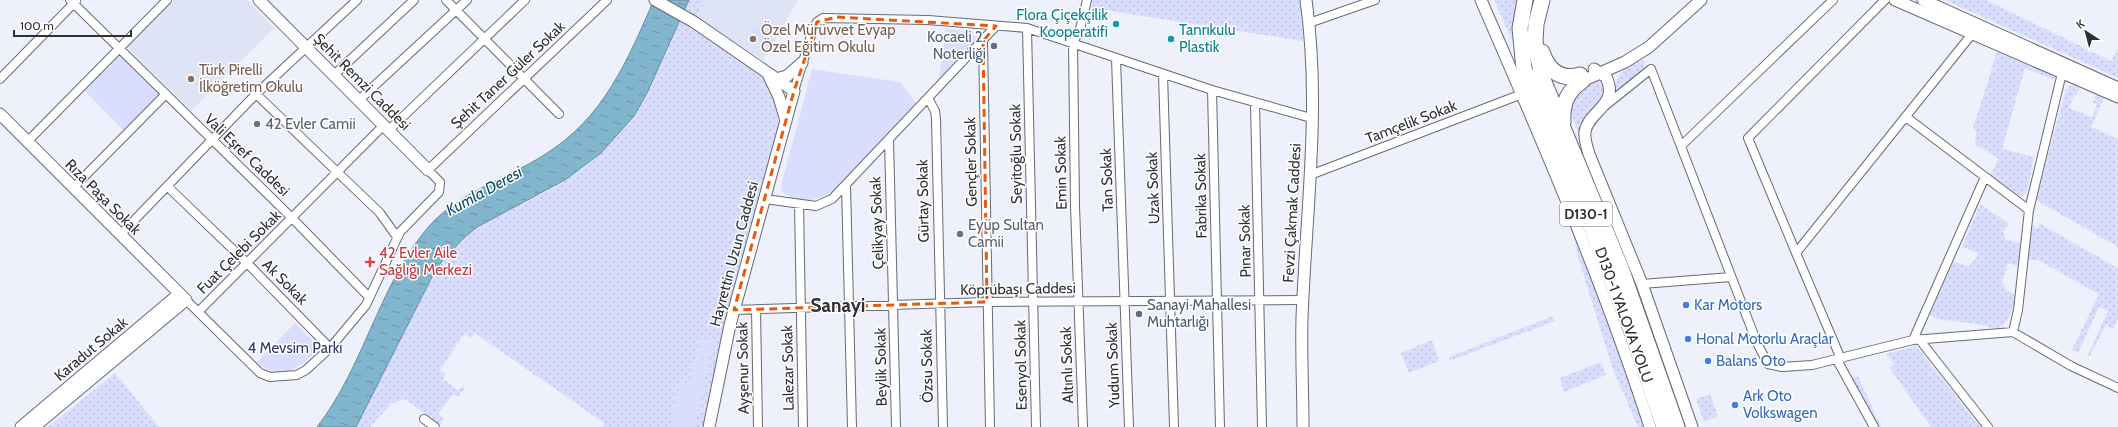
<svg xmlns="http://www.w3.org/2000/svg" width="2118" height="427" font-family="Cabin,sans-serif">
<defs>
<pattern id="grass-dots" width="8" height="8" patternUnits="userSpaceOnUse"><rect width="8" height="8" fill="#d9defe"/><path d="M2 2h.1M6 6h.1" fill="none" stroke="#bbbfda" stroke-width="1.8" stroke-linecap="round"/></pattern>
<pattern id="water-ripples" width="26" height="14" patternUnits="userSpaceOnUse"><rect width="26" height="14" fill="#82b6ce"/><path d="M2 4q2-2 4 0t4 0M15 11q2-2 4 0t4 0" fill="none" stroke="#6b94a8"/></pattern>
</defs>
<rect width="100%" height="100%" fill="#eef0fc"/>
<path fill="#dfe3f6" d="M174,0H247L274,28L191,111L127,47Z
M704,0H798L763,60L696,17Z"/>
<path fill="url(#grass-dots)" d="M689,0H704L696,17L684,10Z
M1092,0H1300L1303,41L1091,8Z
M1494,0H1519L1514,45Z
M1945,0H1986L2111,61L2118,49V78Z
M680,19L763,77L771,91L778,113V131L761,198L723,329L704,427H603L604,423L475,333L471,338L464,334L440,370L446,374L443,379L458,390L462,386L465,388L458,397L453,394L438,414L444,419L440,425L405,399L392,403L370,427H356L434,273C447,255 460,241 477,227C506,210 538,198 566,180C631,137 651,87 680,19Z
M1997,52L2054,76V80L2025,68L2002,149L2034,157L2027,192L2021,197L1990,175L1999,159L1975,144L1976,132L1973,128Z
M1642,60L1645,62L1642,70L1619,90H1615C1617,72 1625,67 1642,60Z
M1597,80L1604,87C1601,108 1580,116 1580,137L1572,116L1570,102L1587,84Z
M2073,85L2080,88L2076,96L2074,95L2069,108L2092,117L2097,104L2093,103L2097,93L2105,96L2091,127L2118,139V247L2036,200L2065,92L2069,86Z
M1980,204L2009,224L2003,232L2006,240L2021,243L2018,266L2008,263L2002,282L2006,289L2016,296C2012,311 2010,325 1994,329L1984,325L1937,319L1930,315L1953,262L1969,266L1978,256L1976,252L1962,247Z
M2040,224L2118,268V319L2113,329L2106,325L2090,355L2087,357L2108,311L2099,307L2078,353L2072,350L2099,294L2038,260H2028L2032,225L2037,229Z
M1572,227L1603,308L1644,427H1638L1612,367L1577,253Z
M1553,316L1555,321L1449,361V357Z
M1432,340L1439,361L1409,373L1401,353Z
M1916,346L1980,427H1931L1926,419H1925L1889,367L1895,365L1886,354Z
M1601,362L1606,375L1564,392L1560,378Z
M1847,372L1852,378L1858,376L1881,427H1878Z
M115,373L159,427H48Z
M1710,394L1718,416L1704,422L1696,399Z"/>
<path fill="#d9defe" d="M752 33a8 8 0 1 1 16 0a8 8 0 1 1-16 0Z
M946,29L970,32L977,38L939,78Z
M119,53L160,95L124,131L83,89Z
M812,69L900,82L916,103L836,189C820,201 797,206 782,191L781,186Z
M295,323L320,348C302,366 282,384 257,362Z
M701,339L712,341L709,357L697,355Z
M695,357L709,360L695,427H670L680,381L690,383Z"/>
<path fill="url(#water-ripples)" stroke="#698ea0" d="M654,0H689L647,93L634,116L601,153L565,180L477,227L464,238L443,260L434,273L356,427H317C363,368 378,289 425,231C455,193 505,180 544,155C604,118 627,61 654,0Z"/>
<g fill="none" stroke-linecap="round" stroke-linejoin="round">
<g stroke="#686a75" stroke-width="10">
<path id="street" d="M70,0L292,218L369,297
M446,0L559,114
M1309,23L1375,0
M1027,28L1036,427
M983,41L990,427
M1116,59L1129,427
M1163,74L1174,427
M334,75L414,0
M0,79L76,1
M1212,90L1220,427
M794,91L813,29L817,22L823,18L928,20L1027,28L1212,90L1311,118
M256,94L380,213L397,237
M928,98L935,111L936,119L943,427
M359,100L467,0
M1255,103L1262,427
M1605,106L1651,69L1757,343L1768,364L1782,367L1812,365L1913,340L2013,332L2071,366L2118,388
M1906,117L2029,210
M389,130L525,0
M889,139L896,427
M27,142L167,0
M1682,145L1833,0
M1310,175L1522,94
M846,185L852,427
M167,186L247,263L330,348
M73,188L166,94
M765,199L816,206L832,199L996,26
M799,204L803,427
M120,235L256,94L357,0
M1796,253L1748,138L1885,0
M1642,284L1731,277
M186,300L260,373L270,377L297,375L306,370L330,348L366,305L400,232L439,192L440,182L428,170L607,0
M756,309L758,427
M734,310L987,302L1303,300
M198,312L384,125
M2013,332L2018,310L2029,210L2062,73
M1919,339L1988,427
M1913,340L1985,177
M1841,359L1796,253L1972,34
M1837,360L1874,427
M424,419L435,427
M1083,427L1075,206L1073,43L1080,29L1087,0"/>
</g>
<g stroke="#686a75" stroke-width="13">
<path id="secondary" d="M259,0L428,170
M655,0L694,22L794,91L730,325L709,427
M1481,0C1542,140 1603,281 1650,427
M1895,0L2118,97
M1923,0L2118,88
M1594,69L1606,77C1620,105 1588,111 1585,132C1584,139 1587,147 1589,154L1642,284L1692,427
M768,74L779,97L786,121
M776,79L787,76L802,63
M1582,81L1625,62L1649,47L1701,0
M0,114L186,300L34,427
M21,427L179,294
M1303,427C1303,391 1301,354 1302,318C1306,212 1321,105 1306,0"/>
</g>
<g stroke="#686a75" stroke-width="17">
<path id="highway" d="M1525,0L1520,28L1524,69L1586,214L1631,330L1664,427
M1542,0L1536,24L1535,42L1542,77L1621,268L1677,427
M1542,52C1548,70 1560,81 1580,75
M1563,122C1562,104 1567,91 1582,81"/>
</g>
<use href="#street" stroke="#fff" stroke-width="8"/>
<use href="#secondary" stroke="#fff" stroke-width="11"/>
<use href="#highway" stroke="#fff" stroke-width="15"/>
</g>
<path fill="none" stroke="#e8590c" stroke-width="3" stroke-dasharray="8 5" stroke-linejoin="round" d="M837,17L996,26L983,41L987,302L734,310L794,91L817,22Z"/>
<g fill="#0f9aa8" stroke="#fff" stroke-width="1.5">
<circle cx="1116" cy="24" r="4"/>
<circle cx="1171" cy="39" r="4"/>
</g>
<g fill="#8d6e63" stroke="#fff" stroke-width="1.5">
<circle cx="753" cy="39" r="4"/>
<circle cx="191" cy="79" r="4"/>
</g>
<g fill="#5c6f8a" stroke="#fff" stroke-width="1.5">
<circle cx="994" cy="46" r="4"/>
<circle cx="1139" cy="314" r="4"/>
</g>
<g fill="#6b7280" stroke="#fff" stroke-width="1.5">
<circle cx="257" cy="124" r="4"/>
<circle cx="960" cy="234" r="4"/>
</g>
<path fill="#e0444e" stroke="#fff" stroke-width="1.5" d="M368 256h4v4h4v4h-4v4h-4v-4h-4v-4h4z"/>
<g fill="#3f7fe0" stroke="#fff" stroke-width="1.5">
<circle cx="1686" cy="305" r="4"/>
<circle cx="1688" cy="339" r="4"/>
<circle cx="1708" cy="361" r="4"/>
<circle cx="1735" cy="405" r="4"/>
</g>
<g text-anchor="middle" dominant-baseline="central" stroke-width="3" stroke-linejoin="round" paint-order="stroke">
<rect fill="#fff" stroke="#6d6e71" stroke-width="1" x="1560" y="202" width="52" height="24" rx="3"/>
<g font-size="14" font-weight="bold" fill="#2f3034">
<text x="1586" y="214">D130-1</text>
</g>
<g font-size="15" fill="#0d838f" stroke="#fff" text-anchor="end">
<text x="1108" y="15">Flora Çiçekçilik<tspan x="1108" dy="17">Kooperatifi</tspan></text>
<text x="1179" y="30" text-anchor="start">Tanrıkulu<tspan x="1179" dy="17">Plastik</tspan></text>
</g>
<g font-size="15" fill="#785e54" stroke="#fff" text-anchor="start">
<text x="761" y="30">Özel Mürüvvet Evyap<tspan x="761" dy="17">Özel Eğitim Okulu</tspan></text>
<text x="199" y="70">Türk Pirelli<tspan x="199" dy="17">İlköğretim Okulu</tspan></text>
</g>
<g font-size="15" fill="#4e5e75" stroke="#fff" text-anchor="end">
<text x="986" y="37">Kocaeli 2.<tspan x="986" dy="17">Noterliği</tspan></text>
<text x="1147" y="305" text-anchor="start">Sanayi Mahallesi<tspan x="1147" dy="17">Muhtarlığı</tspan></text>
</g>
<g font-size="15" fill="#2f3034" stroke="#fff">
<text transform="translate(508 75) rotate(-43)">Şehit Taner Güler Sokak</text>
<text transform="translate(362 82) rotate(45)">Şehit Remzi Caddesi</text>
<text transform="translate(1411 122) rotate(-21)">Tamçelik Sokak</text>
<text transform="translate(1016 154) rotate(-91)">Seyitoğlu Sokak</text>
<text transform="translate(247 155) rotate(44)">Vali Eşref Caddesi</text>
<text transform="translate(971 162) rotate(-91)">Gençler Sokak</text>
<text transform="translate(1061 173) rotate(-91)">Emin Sokak</text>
<text transform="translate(1107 180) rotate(-92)">Tan Sokak</text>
<text transform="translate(1153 188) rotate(-92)">Uzak Sokak</text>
<text transform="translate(1201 196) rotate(-91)">Fabrika Sokak</text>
<text transform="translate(103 197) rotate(45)">Rıza Paşa Sokak</text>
<text transform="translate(923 201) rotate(-91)">Gürtay Sokak</text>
<text transform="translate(1292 213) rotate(-87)">Fevzi Çakmak Caddesi</text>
<text transform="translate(877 223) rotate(-92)">Çelikyay Sokak</text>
<text transform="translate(1245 241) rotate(-91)">Pınar Sokak</text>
<text transform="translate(239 252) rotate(-45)">Fuat Çelebi Sokak</text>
<text transform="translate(734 254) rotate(-75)">Hayrettin Uzun Caddesi</text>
<text transform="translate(285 282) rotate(45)">Ak Sokak</text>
<text transform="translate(1018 289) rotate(-1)">Köprübaşı Caddesi</text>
<text transform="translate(1624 315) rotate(70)">D130-1 YALOVA YOLU</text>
<text transform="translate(91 349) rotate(-40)">Karadut Sokak</text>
<text transform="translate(1021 365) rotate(-91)">Esenyol Sokak</text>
<text transform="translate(1067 365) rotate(-92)">Altınlı Sokak</text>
<text transform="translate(1113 365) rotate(-92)">Yudum Sokak</text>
<text transform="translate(927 366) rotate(-91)">Özsu Sokak</text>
<text transform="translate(881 367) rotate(-91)">Beylik Sokak</text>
<text transform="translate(743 368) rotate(-91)">Ayşenur Sokak</text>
<text transform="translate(788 368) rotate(-91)">Lalezar Sokak</text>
</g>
<g font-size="15" fill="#5b616d" stroke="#fff" text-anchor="start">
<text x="265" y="124">42 Evler Camii</text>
<text x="968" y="225">Eyüp Sultan<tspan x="968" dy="17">Camii</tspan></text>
</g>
<g font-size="15" fill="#be3a42" stroke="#fff" text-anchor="start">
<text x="379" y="253">42 Evler Aile<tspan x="379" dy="17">Sağlığı Merkezi</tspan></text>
</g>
<g font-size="15" fill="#366cbe" stroke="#fff" text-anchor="start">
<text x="1694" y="305">Kar Motors</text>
<text x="1696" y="339">Honal Motorlu Araçlar</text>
<text x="1716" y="361">Balans Oto</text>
<text x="1743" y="396">Ark Oto<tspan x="1743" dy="17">Volkswagen</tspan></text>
</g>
<g font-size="15" fill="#343870" stroke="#fff">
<text x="295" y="348">4 Mevsim Parkı</text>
</g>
<g font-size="16" font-style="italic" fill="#075068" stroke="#fff">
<text transform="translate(484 191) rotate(-29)">Kumla Deresi</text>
</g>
<g font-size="19" font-weight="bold" fill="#2f3034" stroke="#fff">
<text x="838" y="305">Sanayi</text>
</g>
</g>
<g transform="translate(2086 32) rotate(324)" stroke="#ffffff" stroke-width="3" paint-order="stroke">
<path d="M0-3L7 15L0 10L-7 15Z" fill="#2f3034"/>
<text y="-6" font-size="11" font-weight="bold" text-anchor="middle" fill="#2f3034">K</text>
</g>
<path d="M14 30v6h117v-6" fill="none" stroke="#2f3034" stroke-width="2"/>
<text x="20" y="30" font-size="12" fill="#2f3034" stroke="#ffffff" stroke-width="3" paint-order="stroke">100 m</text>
</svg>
